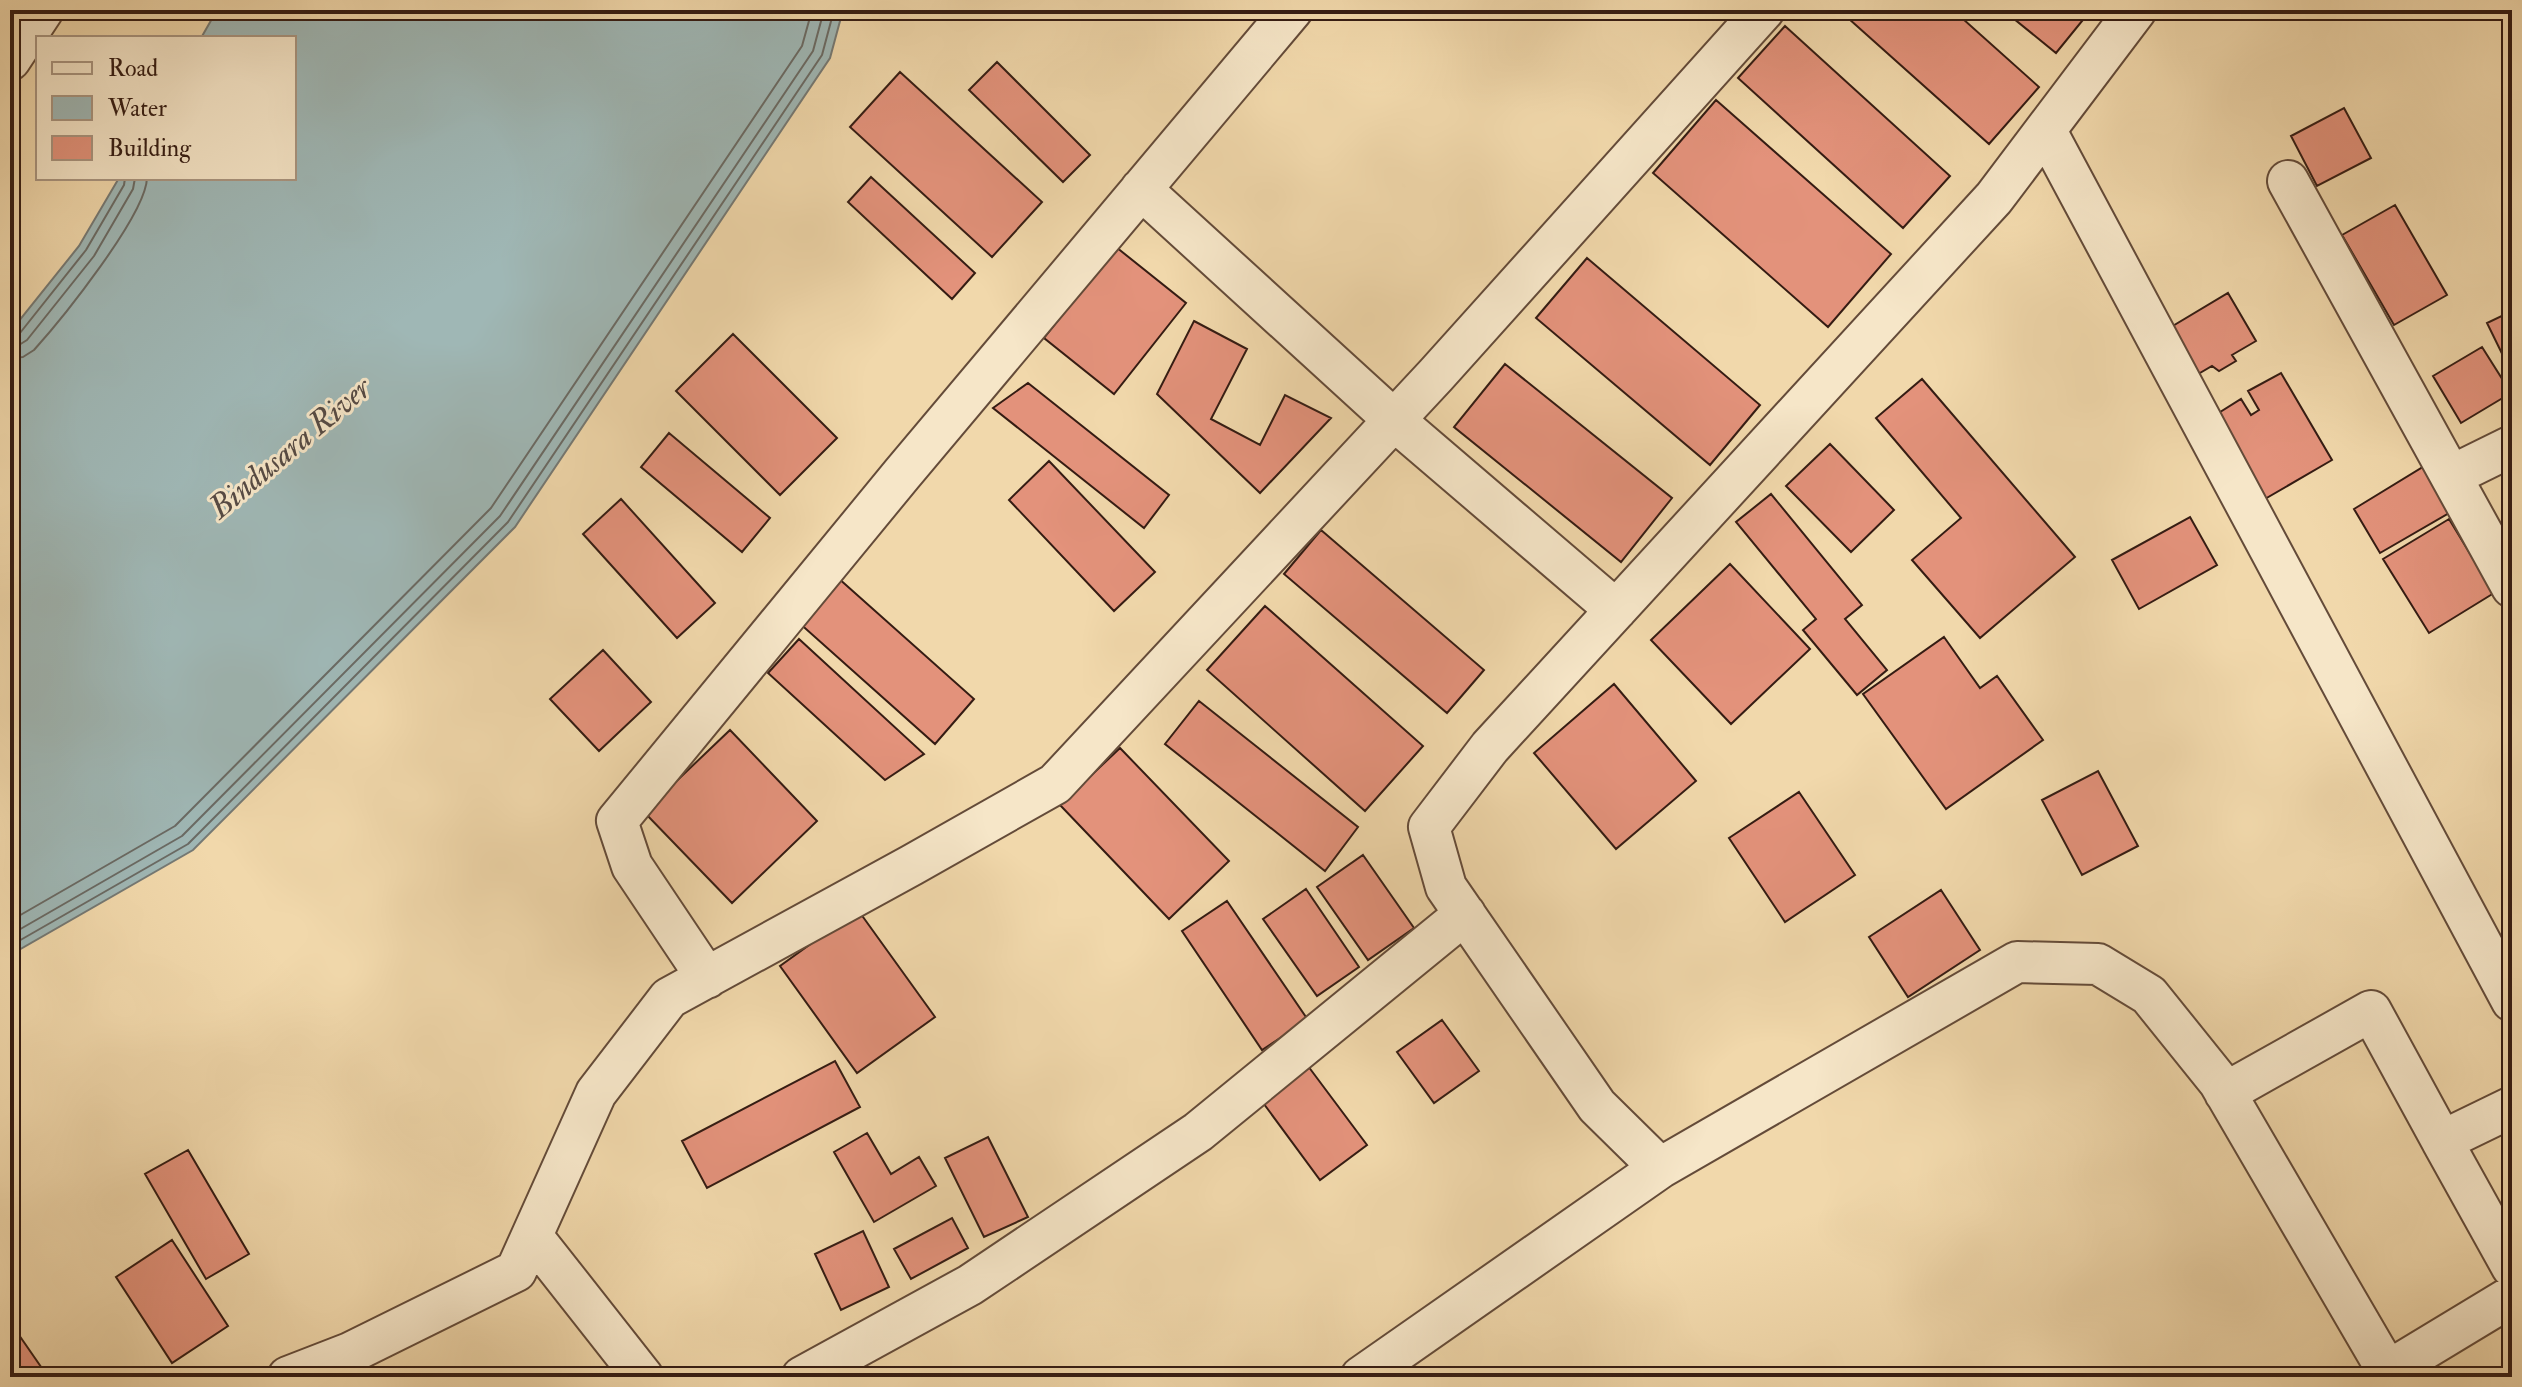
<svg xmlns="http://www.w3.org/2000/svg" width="2522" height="1387" font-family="'IM FELL Double Pica',serif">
<rect width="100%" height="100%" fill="#f1d8ab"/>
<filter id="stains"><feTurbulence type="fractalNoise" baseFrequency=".0025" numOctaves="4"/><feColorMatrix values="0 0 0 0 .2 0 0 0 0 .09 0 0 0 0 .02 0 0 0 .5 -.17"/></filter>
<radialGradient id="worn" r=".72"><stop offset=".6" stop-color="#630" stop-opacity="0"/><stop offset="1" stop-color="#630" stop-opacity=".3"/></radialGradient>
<path fill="#9fb7b5" stroke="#757974" stroke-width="2" d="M217,10H843L830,58L515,527L193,850L10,955V332L79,246L119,178H294V38H201Z"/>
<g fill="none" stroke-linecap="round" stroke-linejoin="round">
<path stroke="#6a6a64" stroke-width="2" d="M10,336L20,333L86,250L124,185L125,178
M10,346L19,345L27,340L94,256L133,189L135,178
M10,358L23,357L34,350C61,320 146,215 147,178
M10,921L175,826L491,508L802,46L812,10
M10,935L182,836L500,516L813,51L824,10
M10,946L188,844L508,522L822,55L834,10"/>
</g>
<path fill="#e3927b" stroke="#351c13" stroke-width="2" d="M1839,10H1953L2039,87L1989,144Z
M2003,10H2091L2056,53Z
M1785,26L1950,176L1903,228L1738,78Z
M997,62L1090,155L1063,182L969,90Z
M900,72L1042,202L992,257L850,127Z
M1716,100L1891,254L1828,327L1653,173Z
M2344,108L2371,158L2317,186L2291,136Z
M871,177L975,273L952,299L848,202Z
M2395,205L2447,295L2394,325L2342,235Z
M1116,247L1186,303L1114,394L1044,338Z
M1587,258L1760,405L1710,465L1536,318Z
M2228,293L2256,341L2232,355L2236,361L2219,371L2212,366L2188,380L2161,333Z
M2512,311V374L2487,323Z
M1194,321L1247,349L1211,419L1260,445L1285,395L1331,418L1260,493L1157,394Z
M733,334L837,438L780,495L676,391Z
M2482,347L2511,393L2461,423L2433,376Z
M1505,364L1672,498L1621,562L1454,427Z
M2281,373L2332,460L2258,503L2209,419L2241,399L2251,415L2259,410L2248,391Z
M1922,379L2075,557L1980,638L1912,560L1961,518L1876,418Z
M1028,383L1169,495L1144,528L993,408Z
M669,433L770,518L742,552L641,467Z
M1830,444L1894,510L1851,552L1786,486Z
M2436,459L2463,505L2380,553L2354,509Z
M1049,461L1155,572L1114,611L1009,500Z
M1771,494L1862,605L1845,619L1887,670L1857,695L1803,630L1816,619L1736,522Z
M621,499L715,603L677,638L583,534Z
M2190,517L2217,565L2139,609L2112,560Z
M2449,519L2494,593L2429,633L2383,559Z
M1321,530L1484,670L1447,713L1284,574Z
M1730,564L1810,649L1731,724L1651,640Z
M837,577L974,699L935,744L797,621Z
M1265,606L1423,746L1365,811L1207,670Z
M1944,637L1980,688L1997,676L2043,740L1946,809L1863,694Z
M799,639L924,754L885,780L768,673Z
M603,650L651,702L599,751L550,699Z
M1614,684L1696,781L1616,849L1534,753Z
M1199,701L1358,827L1325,871L1165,744Z
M730,730L817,821L732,903L644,812Z
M1120,748L1229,861L1169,919L1060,805Z
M2098,771L2138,846L2082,875L2042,800Z
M1799,792L1855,875L1785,922L1729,838Z
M1363,855L1414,928L1368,960L1317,887Z
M1306,889L1359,967L1317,996L1263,919Z
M1941,890L1980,950L1908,997L1869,937Z
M1227,901L1308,1020L1262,1050L1182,931Z
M858,910L935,1017L857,1073L780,966Z
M1442,1020L1479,1071L1434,1103L1397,1052Z
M835,1061L860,1107L707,1188L682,1141Z
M1308,1066L1367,1145L1320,1180L1261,1100Z
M867,1133L891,1174L919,1157L936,1186L874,1222L834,1152Z
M988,1137L1028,1217L984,1237L945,1158Z
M188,1150L249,1254L206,1279L145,1174Z
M952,1218L968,1248L911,1279L894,1249Z
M863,1231L889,1287L841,1310L815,1254Z
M172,1240L228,1326L172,1363L116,1277Z
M10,1322L48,1377H10Z"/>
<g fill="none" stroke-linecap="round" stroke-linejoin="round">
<g stroke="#644b39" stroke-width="44">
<path id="minor" d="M10,60L43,10
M2046,131L2512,1001
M2288,181L2512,587
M1141,189L1394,420L1616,610
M2451,476L2512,446
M707,978L632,866L617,821L902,474L1292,10
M2225,1093L2371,1011L2442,1141
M2512,1107L2442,1141L2512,1267
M1660,1168L2017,962L2098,964L2149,995L2219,1082L2391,1377
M532,1236L643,1377
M2388,1371L2512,1296
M288,1377L350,1353L516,1271L596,1093L669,998L912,865L1055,784L1436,375L1764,10
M802,1377L970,1285L1198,1132L1465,914
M1361,1377L1660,1168L1597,1106L1446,887L1429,827L1490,747L1994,198L2136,10"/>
</g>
<use href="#minor" stroke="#f6e6c8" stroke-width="40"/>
</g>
<g text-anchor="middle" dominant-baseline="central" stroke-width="6" stroke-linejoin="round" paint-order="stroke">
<g font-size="32" font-style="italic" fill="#554a44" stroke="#f6e6c8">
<text transform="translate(290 448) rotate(-40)">Bindusara River</text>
</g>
</g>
<rect width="2522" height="1387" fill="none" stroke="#f1d8ab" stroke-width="40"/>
<rect x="12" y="12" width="2498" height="1363" fill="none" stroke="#351c13" stroke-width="4"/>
<rect x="20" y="20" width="2482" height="1347" fill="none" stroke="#351c13" stroke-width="2"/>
<rect x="36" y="36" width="260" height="144" fill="#f6e6c8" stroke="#a99580" stroke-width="2"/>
<rect x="52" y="62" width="40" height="12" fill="#f6e6c8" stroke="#a99580" stroke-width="2"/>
<text x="108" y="76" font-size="24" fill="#351c13">Road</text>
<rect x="52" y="96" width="40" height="24" fill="#9fb7b5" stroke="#a99580" stroke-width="2"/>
<text x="108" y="116" font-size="24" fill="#351c13">Water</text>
<rect x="52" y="136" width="40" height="24" fill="#e3927b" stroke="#a99580" stroke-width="2"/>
<text x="108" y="156" font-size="24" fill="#351c13">Building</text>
<rect width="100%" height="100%" filter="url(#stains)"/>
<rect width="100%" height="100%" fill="url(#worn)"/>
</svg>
